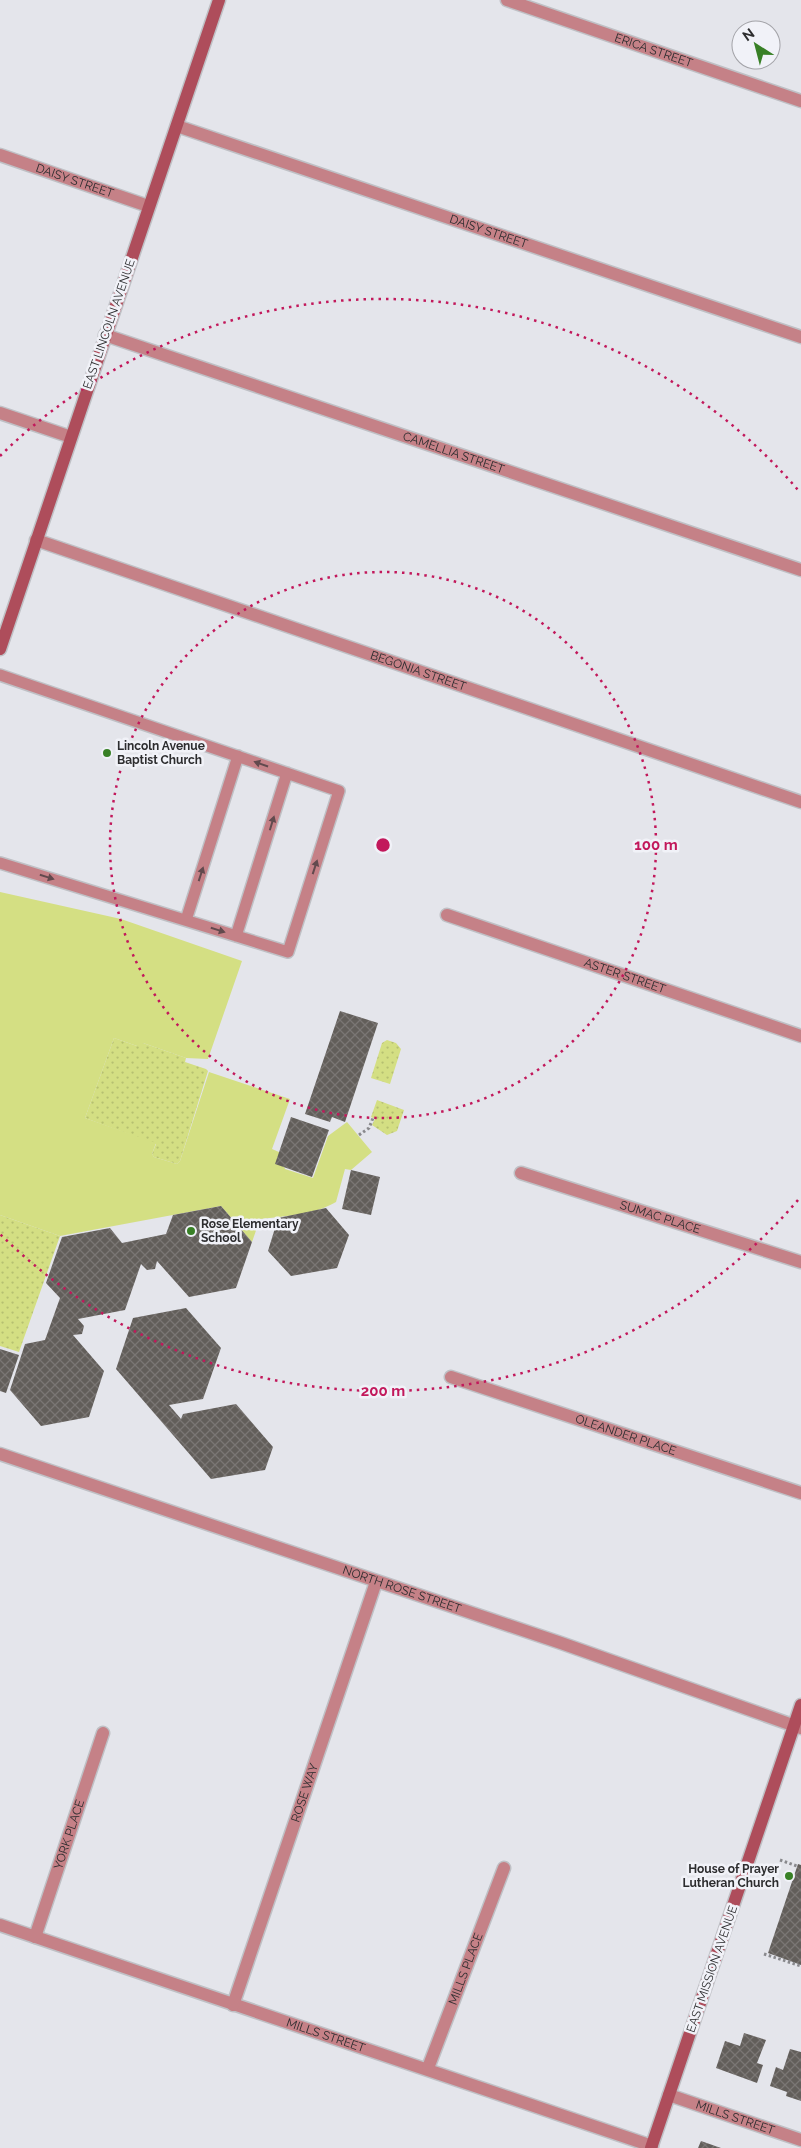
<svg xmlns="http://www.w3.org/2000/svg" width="801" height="2148" font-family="Raleway,sans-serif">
<defs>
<pattern id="grass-dots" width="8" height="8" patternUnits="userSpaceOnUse" patternTransform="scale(1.25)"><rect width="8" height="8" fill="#d4df83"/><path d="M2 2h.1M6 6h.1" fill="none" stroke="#b6c071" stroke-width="1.8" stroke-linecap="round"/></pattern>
<pattern id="building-cross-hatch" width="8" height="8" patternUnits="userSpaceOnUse" patternTransform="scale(1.25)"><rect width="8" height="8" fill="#625e5a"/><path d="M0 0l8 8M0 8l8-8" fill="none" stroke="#7a7674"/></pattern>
</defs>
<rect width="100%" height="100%" fill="#e4e5eb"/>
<path fill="url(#grass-dots)" d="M114,1038L137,1046L143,1043L186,1058L185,1062L206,1069L208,1071L180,1161L177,1164L154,1157L152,1154L156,1144L85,1118Z
M387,1040L396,1043L401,1049L390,1084L371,1078L382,1043Z
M377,1100L404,1110L397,1131L387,1135L372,1125L375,1119L371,1117Z
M0,1215L60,1236L19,1352L0,1346Z"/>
<path fill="#d4df83" d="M0,892L121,919L242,961L208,1059L186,1058L143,1043L142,1046H137L114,1038L85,1118L156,1143L152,1154L154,1157L177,1164L180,1161L209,1072L290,1099L272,1149L279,1152L285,1169L313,1178L328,1136L347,1122L372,1152L351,1170L345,1169L336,1202C314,1215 285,1216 260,1219L252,1242L221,1206L60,1236L0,1215Z"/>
<path fill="url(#building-cross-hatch)" d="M340,1011L378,1023L345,1122L332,1117L330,1122L305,1114Z
M291,1117L329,1130L312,1177L275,1164Z
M351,1170L380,1177L371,1215L342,1209Z
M221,1206L252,1242L236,1288L189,1297L157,1261L155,1269L147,1270L141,1264L125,1310L78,1319L84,1326L82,1334L73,1335L104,1371L89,1417L41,1426L10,1390L25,1344L45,1340L60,1298L46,1283L62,1237L110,1228L122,1243L166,1234L173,1215Z
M326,1208L349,1235L337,1268L291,1276L268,1251L278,1218Z
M186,1308L221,1348L203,1399L169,1405L181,1419L183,1414L236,1404L273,1447L265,1470L211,1479L116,1369L133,1318Z
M0,1349L19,1355L6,1393L0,1391Z
M798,1864L801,1865V1965L768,1953Z
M744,2033L766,2040L757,2063L763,2065L757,2083L716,2068L725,2041L740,2046Z
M790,2049L801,2052V2101L786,2096L787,2092L770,2086L776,2067L783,2070Z
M701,2141L721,2148H698Z"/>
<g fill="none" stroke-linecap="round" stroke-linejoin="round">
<g stroke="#bfc0c5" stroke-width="14">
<path id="service" d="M0,675L339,791L288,952L0,863
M186,920L238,756
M236,936L287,773"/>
</g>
<g stroke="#bfc0c5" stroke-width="15">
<g id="minor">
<path id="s1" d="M507,0L801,101"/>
<path id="s2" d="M177,126L801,337"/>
<path id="s3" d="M0,155L148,206"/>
<path id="s4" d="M105,335L801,570"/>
<path d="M0,413L71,437"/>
<path id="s5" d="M36,540L801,802"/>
<path id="s6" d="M447,915L801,1036"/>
<path id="s7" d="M521,1173L801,1262"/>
<path id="s8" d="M451,1377L801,1493"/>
<path id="s9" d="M0,1925L652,2146"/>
<path id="s10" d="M35,1937L103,1733"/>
<path id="s11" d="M233,2005L376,1582"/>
<path id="s12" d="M428,2068L504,1868"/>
<path id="s13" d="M669,2095L801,2140"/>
</g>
</g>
<g stroke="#bfc0c5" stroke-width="15">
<g id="tertiary">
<path id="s14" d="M0,1454L561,1643L801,1728"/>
</g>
</g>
<g stroke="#bfc0c5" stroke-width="15">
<path id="secondary" d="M0,649L219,0
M651,2148L801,1705"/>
</g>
<path stroke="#89898d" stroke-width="3" stroke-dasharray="2.5 2.5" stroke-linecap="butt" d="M359,1135L369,1128L373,1118
M780,1860L797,1866
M764,1954L801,1966"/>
<use href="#service" stroke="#c58187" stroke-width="11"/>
<use href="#minor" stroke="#c58187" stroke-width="12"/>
<use href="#tertiary" stroke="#c58187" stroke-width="12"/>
<use href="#secondary" stroke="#ae4d5b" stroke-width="12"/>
</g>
<defs><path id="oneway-solid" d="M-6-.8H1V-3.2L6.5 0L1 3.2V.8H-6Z" transform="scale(1.25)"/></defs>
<g fill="#624a4e">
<use href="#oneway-solid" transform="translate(261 764) rotate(-161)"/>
<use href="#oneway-solid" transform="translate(272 823) rotate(-73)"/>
<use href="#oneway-solid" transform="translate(315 867) rotate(-72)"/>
<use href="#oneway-solid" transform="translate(201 874) rotate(-72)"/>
<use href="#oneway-solid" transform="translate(47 877) rotate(17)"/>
<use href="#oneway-solid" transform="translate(218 930) rotate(17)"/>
</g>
<g fill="none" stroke="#c2185b" stroke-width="2.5" stroke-dasharray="2.5 5">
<circle cx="383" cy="845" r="273"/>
<path d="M798 1200A546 546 0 0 1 0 1234M0 456A546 546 0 0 1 798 490"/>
</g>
<g fill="#388026" stroke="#f1f2f8" stroke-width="2">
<circle cx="107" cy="753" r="5"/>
<circle cx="191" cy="1231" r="5"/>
<circle cx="789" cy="1876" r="5"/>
</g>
<g text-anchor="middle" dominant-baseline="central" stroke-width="5" stroke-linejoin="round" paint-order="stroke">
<g font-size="12" fill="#2d2d2f" stroke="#f1f2f8">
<text stroke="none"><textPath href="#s1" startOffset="155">ERICA STREET</textPath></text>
<text stroke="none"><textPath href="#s3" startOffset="79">DAISY STREET</textPath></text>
<text stroke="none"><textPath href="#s2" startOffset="329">DAISY STREET</textPath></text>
<text transform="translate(109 324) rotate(-71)">EAST LINCOLN AVENUE</text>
<text stroke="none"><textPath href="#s4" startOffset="368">CAMELLIA STREET</textPath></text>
<text stroke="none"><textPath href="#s5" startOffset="404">BEGONIA STREET</textPath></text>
<text stroke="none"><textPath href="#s6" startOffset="188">ASTER STREET</textPath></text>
<text stroke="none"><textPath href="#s7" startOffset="146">SUMAC PLACE</textPath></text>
<text stroke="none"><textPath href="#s8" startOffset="184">OLEANDER PLACE</textPath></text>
<text stroke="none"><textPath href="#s14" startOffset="424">NORTH ROSE STREET</textPath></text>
<text stroke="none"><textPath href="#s11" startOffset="224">ROSE WAY</textPath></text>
<text stroke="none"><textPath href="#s10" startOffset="108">YORK PLACE</textPath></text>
<text stroke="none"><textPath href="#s12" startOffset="106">MILLS PLACE</textPath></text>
<text transform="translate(712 1969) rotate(-71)">EAST MISSION AVENUE</text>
<text stroke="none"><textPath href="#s9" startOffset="344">MILLS STREET</textPath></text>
<text stroke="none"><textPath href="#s13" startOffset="70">MILLS STREET</textPath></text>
</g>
<g font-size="12" font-weight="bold" fill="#2d2d2f" stroke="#f1f2f8" text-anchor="start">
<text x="117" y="746">Lincoln Avenue<tspan x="117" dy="14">Baptist Church</tspan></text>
<text x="201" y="1224">Rose Elementary<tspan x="201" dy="14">School</tspan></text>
<text x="779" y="1869" text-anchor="end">House of Prayer<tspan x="779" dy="14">Lutheran Church</tspan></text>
</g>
</g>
<circle cx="383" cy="845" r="8" fill="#c2185b" stroke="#f1f2f8" stroke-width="2.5"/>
<g font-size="15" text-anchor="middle" font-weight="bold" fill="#c2185b" stroke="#f1f2f8" stroke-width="5" stroke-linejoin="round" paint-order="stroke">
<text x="656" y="850">100 m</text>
<text x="383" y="1396">200 m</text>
</g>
<g transform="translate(756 45) rotate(324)"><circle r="24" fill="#f1f2f8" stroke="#a3a3a8"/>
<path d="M0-4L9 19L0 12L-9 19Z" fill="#388026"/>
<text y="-8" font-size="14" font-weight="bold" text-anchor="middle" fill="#2d2d2f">N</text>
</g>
</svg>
